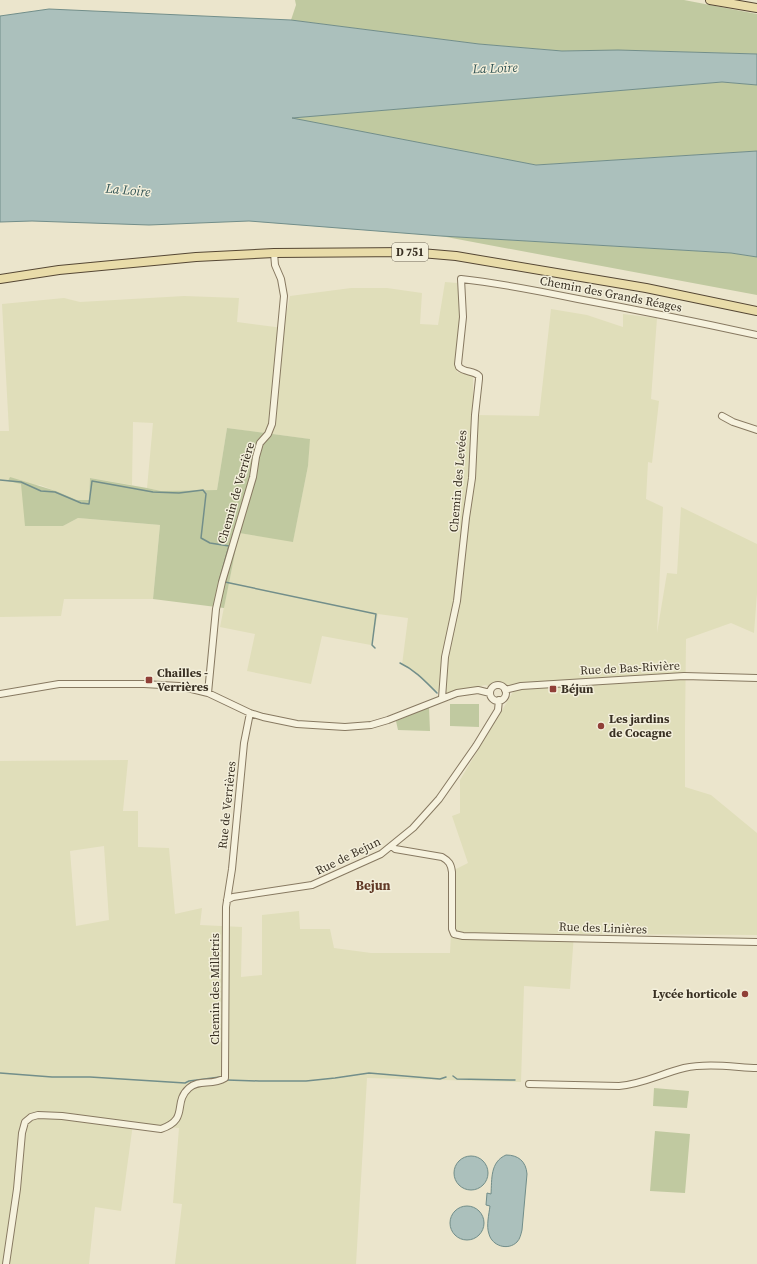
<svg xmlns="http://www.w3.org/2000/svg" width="757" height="1264" font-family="'Source Serif 4',serif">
<rect width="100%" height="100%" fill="#ebe5cc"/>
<path fill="#e0deba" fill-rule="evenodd" d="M445,282L457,283L461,308L457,372L473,376V415L539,416L551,309L587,315L623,327V314L657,318L651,399L659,401L652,463L648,462L646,499L663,507L657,633L667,573L677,574L681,507L757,544V593L754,633L731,623L686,639L685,727V787L711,795L757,833V935L574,934L570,989L524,986L521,1082L367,1078L356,1264H175L182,1204L173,1203L179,1128L133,1124L121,1211L95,1207L89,1264H0V761L128,760L123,811H138V847L169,848L175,914L202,908L200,925L242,927L241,977L262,975V915L299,911L300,929H330L334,948L371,953H450L454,870L468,863L452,816L460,813V780L513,692L485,685L446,694L437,691L410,669L402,665L408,618L378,614L371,645L322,636L311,684L247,671L255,634L220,627L239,533L293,541L308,466L309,439L227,428L217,490L161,491L147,488L153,423L133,422L132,485L90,478L89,500H77L56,491L40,485L21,484L63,526L78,518L160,525L153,599H64L61,616L0,617V431H9L2,304L64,298L80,302L184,296L239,298L237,322L283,328L290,296L351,288H387L422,293L420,324L438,325ZM104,846L109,920L76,926L70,851Z"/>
<path fill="#c0c9a0" d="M295,0H684L757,14V54L618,50L562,51L479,44L291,20L296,5Z
M722,82L757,85V151L536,165L290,118Z
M441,236L731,253L757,257V295Z
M227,428L310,439L308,466L293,542L239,533L224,608L153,599L160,525L78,518L63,526H25L21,484L8,481L10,477L56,491L77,500H89L90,478L147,488L161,491L217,490Z
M450,704H479V727L450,726Z
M429,707L430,731L398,730L396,721Z
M654,1088L689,1091L687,1108L653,1106Z
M655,1131L690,1134L685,1193L650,1191Z"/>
<path fill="#abc0bc" stroke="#728e8a" d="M49,9L291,20L479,44L562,51L618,50L757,54V85L722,82L292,118L536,165L757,151V257L731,253L441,236L249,221L149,225L32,221L0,222V16Z
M506,1155C518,1155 526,1161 527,1174L522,1230C521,1234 520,1239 517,1242C508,1251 492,1246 489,1234C486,1226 489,1214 490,1206L486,1205L487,1193L491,1194C492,1179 490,1162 506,1155Z
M454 1173a17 17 0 1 1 34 0a17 17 0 1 1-34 0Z
M450 1223a17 17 0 1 1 34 0a17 17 0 1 1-34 0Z"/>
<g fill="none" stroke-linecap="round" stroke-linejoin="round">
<path stroke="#728e8a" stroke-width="1.5" d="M0,480L21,482L41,491L55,492L81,503L89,504L92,481L153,492L179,493L203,490L206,494L201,538L210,543L229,546L219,582
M225,582L376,614L372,645L375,648
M400,663C415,670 425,681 437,693
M0,1073L52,1077H90L185,1083L189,1081L220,1077
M453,1076L457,1079L515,1080
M227,1080L259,1081H306L335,1078L369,1073L440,1079L446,1077"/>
<g stroke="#877961" stroke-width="8">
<path id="minor" d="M722,416L733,422L757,430
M490 693a8 8 0 1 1 16 0a8 8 0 1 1-16 0Z
M505,690L521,686L684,676L757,678
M208,693L216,609L222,582L253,477L256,457L260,443L268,434L272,424L284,296L281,279L275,265L274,253
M0,694L59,684H144L179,686L208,693L250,713L263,717L297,724L345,727L371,725L388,720L457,693L478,690L490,693
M442,698L445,657L457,601L466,518L472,478L475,415L479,379V376C473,370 465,373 459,367L458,364L463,317L461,279C500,283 539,291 578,299C638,310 697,322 757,335
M392,846L395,849L442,857C449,861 451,864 452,872V929L454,934L463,936L757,942
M227,900L233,897L312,885L381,854L413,828L439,799L476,746L498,710L499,700
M529,1084L619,1086C643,1084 660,1074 684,1068C707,1063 733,1067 757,1068
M6,1264L17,1189L22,1133L25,1122L31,1117L38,1115L62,1116L161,1129C190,1119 172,1103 189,1088C199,1079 212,1086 225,1078L226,907L232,869L244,743L250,713"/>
</g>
<g stroke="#554734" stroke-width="10">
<path id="major" d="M710,0L757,8
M0,279L59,270L196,257L274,253L409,252L456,256L646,288L757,311"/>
</g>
<use href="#minor" stroke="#f6f2de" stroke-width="6"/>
<use href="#major" stroke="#e9dca9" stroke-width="8"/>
</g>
<g fill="#903f37" stroke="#f3efdb" stroke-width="1.5">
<rect x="145" y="676" width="8" height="8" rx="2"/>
<rect x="549" y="685" width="8" height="8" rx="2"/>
<circle cx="601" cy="726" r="4"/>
<circle cx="745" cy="994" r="4"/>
</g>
<g text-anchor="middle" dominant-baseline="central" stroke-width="3" stroke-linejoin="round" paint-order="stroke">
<rect fill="#f3efdb" stroke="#71695a" stroke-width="1" x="392" y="243" width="36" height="18" rx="3"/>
<g font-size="11" font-weight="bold" fill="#393023">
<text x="410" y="252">D 751</text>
</g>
<g font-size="12" fill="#393023" stroke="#f3efdb">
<text transform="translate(611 294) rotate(11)">Chemin des Grands Réages</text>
<text transform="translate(458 481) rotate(-85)">Chemin des Levées</text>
<text transform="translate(236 493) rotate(-74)">Chemin de Verrière</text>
<text transform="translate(630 668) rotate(-3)">Rue de Bas-Rivière</text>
<text transform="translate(227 805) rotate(-84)">Rue de Verrières</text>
<text transform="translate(348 856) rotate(-26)">Rue de Bejun</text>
<text transform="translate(603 928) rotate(2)">Rue des Linières</text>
<text transform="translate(215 989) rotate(-90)">Chemin des Milletris</text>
</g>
<g font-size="12" font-weight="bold" fill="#393023" stroke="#f3efdb" text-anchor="start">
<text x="157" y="673">Chailles -<tspan x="157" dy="14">Verrières</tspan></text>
<text x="561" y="689">Béjun</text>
<text x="609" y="719">Les jardins<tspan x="609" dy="14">de Cocagne</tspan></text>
<text x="737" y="994" text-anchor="end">Lycée horticole</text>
</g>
<g font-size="13" font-style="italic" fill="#345657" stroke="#f3efdb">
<text transform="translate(495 68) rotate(-2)">La Loire</text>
<text transform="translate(128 190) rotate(5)">La Loire</text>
</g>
<g font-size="13" font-weight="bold" fill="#613926" stroke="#f3efdb">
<text x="373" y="885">Bejun</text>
</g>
</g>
</svg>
